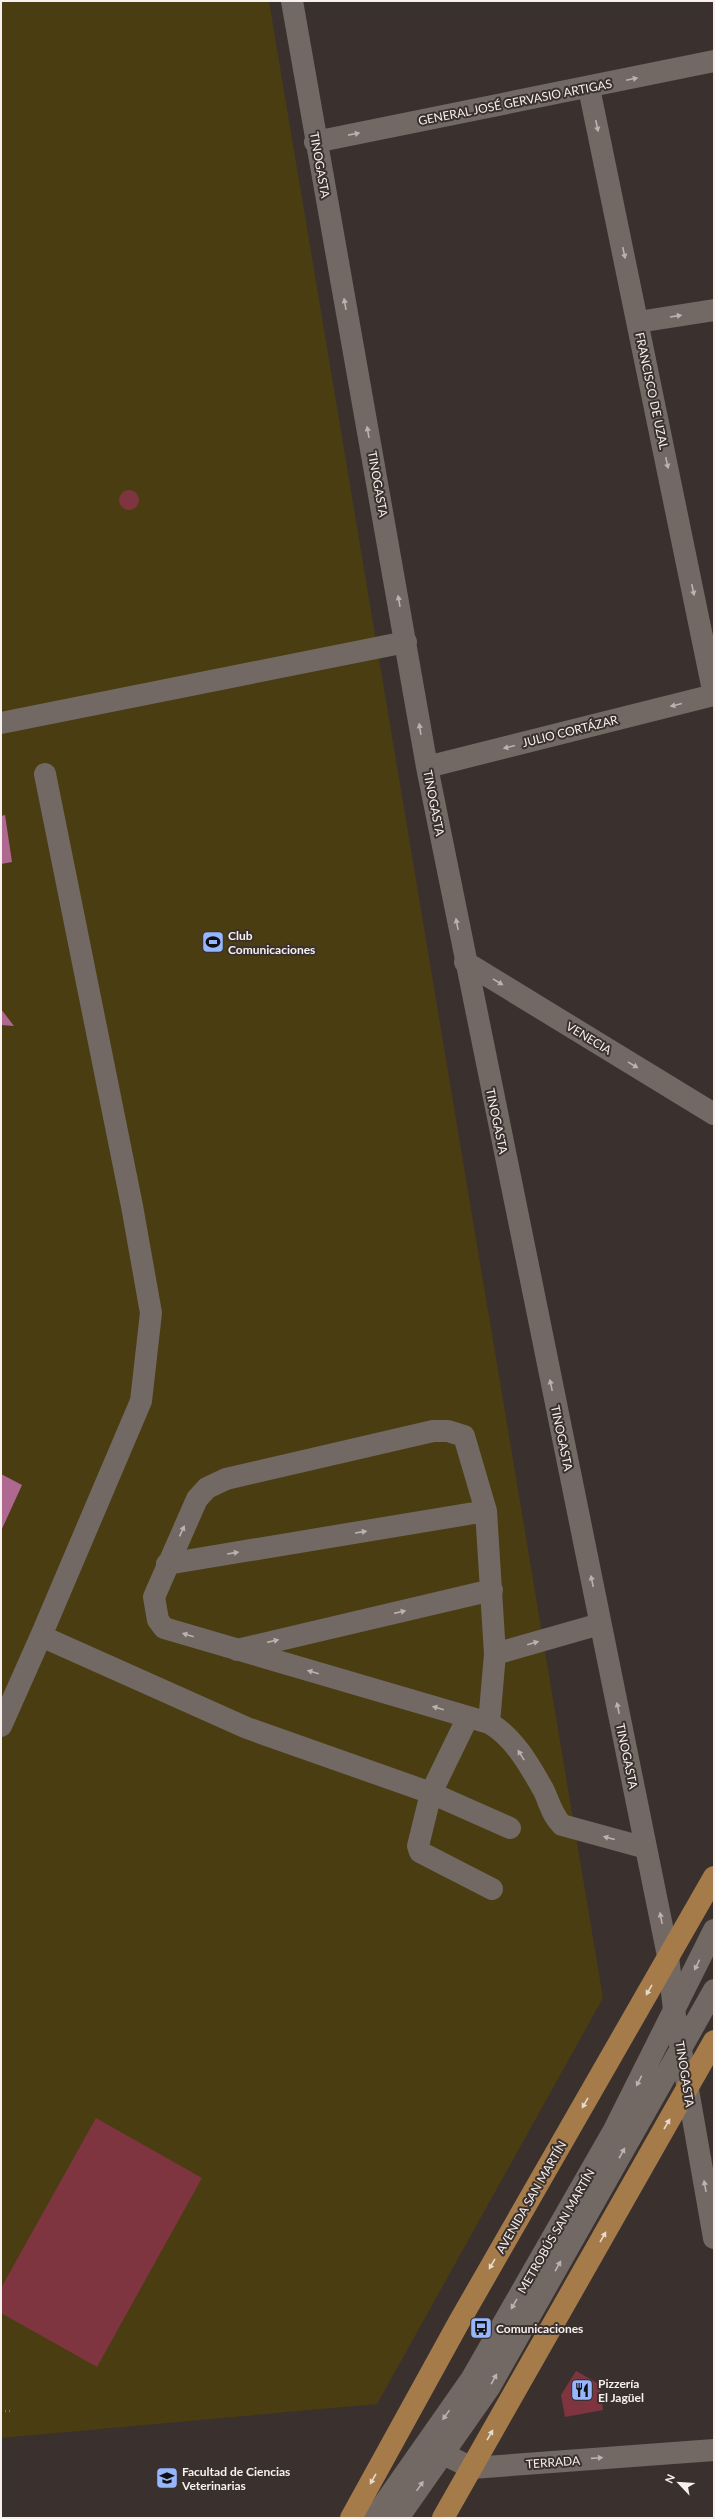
<svg xmlns="http://www.w3.org/2000/svg" width="715" height="2519" font-family="Lato,sans-serif">
<rect width="100%" height="100%" fill="#3a312e"/>
<path fill="#493d11" d="M1,1H269L603,1998L377,2404L1,2438Z"/>
<path fill="#af688f" d="M5,815L12,862L1,864V816Z
M1,1009L14,1026L1,1025Z
M1,1474L22,1485L1,1531Z"/>
<path fill="#7f3540" d="M119 500a10 10 0 1 1 20 0a10 10 0 1 1-20 0Z
M96,2118L202,2178L97,2367L1,2313V2288Z
M576,2371L599,2384L603,2410L565,2417L561,2395Z"/>
<g fill="none" stroke-linecap="round" stroke-linejoin="round">
<path stroke="#736b68" stroke-width="2.5" stroke-dasharray="1 3" stroke-linecap="butt" d="M1,2411H11"/>
<path stroke="#726864" stroke-width="22" d="M292,1L427,767L668,1956L674,2010L714,2238
M589,88L714,695
M315,142L714,61
M638,322L714,310
M1,723L406,642
M427,767L714,695
M465,962L714,1114
M167,1564L486,1511
M41,1636L141,1401L151,1313L132,1206L45,774
M237,1650L492,1590
M495,1654L600,1624
M468,1717L431,1793L418,1846L420,1852L492,1889
M489,1723L495,1654L486,1511L464,1436L448,1431H433L226,1479L207,1488L197,1499L154,1597L158,1620L164,1628L489,1723C514,1737 530,1766 544,1791C550,1804 552,1815 562,1825L646,1848
M1,1726L41,1636L247,1728L431,1793L510,1828
M431,2448L472,2468L714,2450
M374,2518L472,2378L614,2130L714,1930
M398,2518L489,2388L714,1990"/>
<path stroke="#a67b4a" stroke-width="22" d="M351,2518L459,2322L714,1877
M443,2518L714,2041"/>
</g>
<defs><path id="oneway-solid" d="M-6-.8H1V-3.2L6.5 0L1 3.2V.8H-6Z"/></defs>
<g fill="#bbb3b0">
<use href="#oneway-solid" transform="translate(632 79) rotate(-12)"/>
<use href="#oneway-solid" transform="translate(597 126) rotate(78)"/>
<use href="#oneway-solid" transform="translate(354 134) rotate(-11)"/>
<use href="#oneway-solid" transform="translate(624 253) rotate(78)"/>
<use href="#oneway-solid" transform="translate(345 304) rotate(-100)"/>
<use href="#oneway-solid" transform="translate(676 316) rotate(-9)"/>
<use href="#oneway-solid" transform="translate(368 432) rotate(-100)"/>
<use href="#oneway-solid" transform="translate(667 463) rotate(78)"/>
<use href="#oneway-solid" transform="translate(693 590) rotate(78)"/>
<use href="#oneway-solid" transform="translate(399 601) rotate(-100)"/>
<use href="#oneway-solid" transform="translate(676 705) rotate(166)"/>
<use href="#oneway-solid" transform="translate(420 729) rotate(-99)"/>
<use href="#oneway-solid" transform="translate(509 747) rotate(166)"/>
<use href="#oneway-solid" transform="translate(457 924) rotate(-101)"/>
<use href="#oneway-solid" transform="translate(498 982) rotate(31)"/>
<use href="#oneway-solid" transform="translate(633 1065) rotate(31)"/>
<use href="#oneway-solid" transform="translate(551 1385) rotate(-102)"/>
<use href="#oneway-solid" transform="translate(182 1531) rotate(-65)"/>
<use href="#oneway-solid" transform="translate(361 1532) rotate(-9)"/>
<use href="#oneway-solid" transform="translate(233 1553) rotate(-9)"/>
<use href="#oneway-solid" transform="translate(592 1581) rotate(-102)"/>
<use href="#oneway-solid" transform="translate(400 1612) rotate(-13)"/>
<use href="#oneway-solid" transform="translate(188 1635) rotate(-163)"/>
<use href="#oneway-solid" transform="translate(273 1641) rotate(-13)"/>
<use href="#oneway-solid" transform="translate(533 1643) rotate(-16)"/>
<use href="#oneway-solid" transform="translate(313 1672) rotate(-164)"/>
<use href="#oneway-solid" transform="translate(438 1708) rotate(-164)"/>
<use href="#oneway-solid" transform="translate(618 1708) rotate(-102)"/>
<use href="#oneway-solid" transform="translate(521 1755) rotate(-122)"/>
<use href="#oneway-solid" transform="translate(609 1838) rotate(-165)"/>
<use href="#oneway-solid" transform="translate(661 1918) rotate(-101)"/>
<use href="#oneway-solid" transform="translate(697 1965) rotate(116)"/>
<use href="#oneway-solid" transform="translate(639 2081) rotate(117)"/>
<use href="#oneway-solid" transform="translate(622 2153) rotate(-61)"/>
<use href="#oneway-solid" transform="translate(705 2186) rotate(-100)"/>
<use href="#oneway-solid" transform="translate(558 2266) rotate(-61)"/>
<use href="#oneway-solid" transform="translate(514 2304) rotate(120)"/>
<use href="#oneway-solid" transform="translate(494 2379) rotate(-61)"/>
<use href="#oneway-solid" transform="translate(446 2415) rotate(126)"/>
<use href="#oneway-solid" transform="translate(597 2458) rotate(-4)"/>
<use href="#oneway-solid" transform="translate(420 2486) rotate(-55)"/>
</g>
<g fill="#e6d9cd">
<use href="#oneway-solid" transform="translate(649 1990) rotate(120)"/>
<use href="#oneway-solid" transform="translate(585 2103) rotate(120)"/>
<use href="#oneway-solid" transform="translate(667 2124) rotate(-60)"/>
<use href="#oneway-solid" transform="translate(603 2237) rotate(-60)"/>
<use href="#oneway-solid" transform="translate(492 2264) rotate(120)"/>
<use href="#oneway-solid" transform="translate(490 2435) rotate(-60)"/>
<use href="#oneway-solid" transform="translate(373 2479) rotate(120)"/>
</g>
<defs>
<g id="stadium-square" transform="scale(1.15)"><rect x="-9" y="-9" width="18" height="18" rx="4" fill="#96b6fd" stroke="#3a312e"/><path d="M0-5a6.5 5 0 1 0 0 10a6.5 5 0 1 0 0-10ZM-3.5-1.8h7v3.6h-7Z" fill="#111"/></g>
<g id="bus-square" transform="scale(1.15)"><rect x="-9" y="-9" width="18" height="18" rx="4" fill="#96b6fd" stroke="#3a312e"/><path d="M-5-6H5V4H4V6H2V4H-2V6H-4V4H-5ZM-3.5-4V0h7V-4ZM-3.5 1.2v1.5H-2V1.2ZM2 1.2v1.5H3.5V1.2Z" fill="#111"/></g>
<g id="restaurant-square" transform="scale(1.15)"><rect x="-9" y="-9" width="18" height="18" rx="4" fill="#96b6fd" stroke="#3a312e"/><path d="M-5-6h1v4h1v-4h1v4h1v-4h1v5L-1.5 .5V6h-2V.5L-5-1ZM5-6V6H3V1.5H1.5Q1.5-4 5-6Z" fill="#111"/></g>
<g id="university-square" transform="scale(1.15)"><rect x="-9" y="-9" width="18" height="18" rx="4" fill="#96b6fd" stroke="#3a312e"/><path d="M0-5L7-2L0 1L-7-2ZM-4 1L0 2.5L4 1V4Q0 6-4 4Z" fill="#111"/></g>
</defs>
<g fill-rule="evenodd">
<use href="#stadium-square" x="213" y="942"/>
<use href="#bus-square" x="481" y="2328"/>
<use href="#restaurant-square" x="582" y="2390"/>
<use href="#university-square" x="167" y="2478"/>
</g>
<g text-anchor="middle" dominant-baseline="central" stroke-width="4" stroke-linejoin="round" paint-order="stroke">
<g font-size="12" fill="#f6f0ee" stroke="#3a312e">
<text transform="translate(515 102) rotate(-11)">GENERAL JOSÉ GERVASIO ARTIGAS</text>
<text transform="translate(320 165) rotate(80)">TINOGASTA</text>
<text transform="translate(652 391) rotate(78)">FRANCISCO DE UZAL</text>
<text transform="translate(378 484) rotate(80)">TINOGASTA</text>
<text transform="translate(570 731) rotate(-14)">JULIO CORTÁZAR</text>
<text transform="translate(434 803) rotate(79)">TINOGASTA</text>
<text transform="translate(589 1038) rotate(31)">VENECIA</text>
<text transform="translate(497 1121) rotate(78)">TINOGASTA</text>
<text transform="translate(562 1438) rotate(78)">TINOGASTA</text>
<text transform="translate(627 1756) rotate(78)">TINOGASTA</text>
<text transform="translate(685 2074) rotate(81)">TINOGASTA</text>
<text transform="translate(531 2197) rotate(-60)">AVENIDA SAN MARTÍN</text>
<text transform="translate(556 2231) rotate(-60)">METROBÚS SAN MARTÍN</text>
<text transform="translate(553 2462) rotate(-4)">TERRADA</text>
</g>
<g font-size="12" font-weight="bold" fill="#f6f0ee" stroke="#3a312e" text-anchor="start">
<text x="228" y="935">Club<tspan x="228" dy="14">Comunicaciones</tspan></text>
<text x="496" y="2328">Comunicaciones</text>
<text x="598" y="2383">Pizzería<tspan x="598" dy="14">El Jagüel</tspan></text>
<text x="182" y="2471">Facultad de Ciencias<tspan x="182" dy="14">Veterinarias</tspan></text>
</g>
</g>
<rect width="715" height="2519" fill="none" stroke="#f6f0ee" stroke-width="4"/>
<g transform="translate(679 2483) rotate(295)" stroke="#3a312e" stroke-width="3" paint-order="stroke">
<path d="M0-3L7 15L0 10L-7 15Z" fill="#f6f0ee"/>
<text y="-6" font-size="11" font-weight="bold" text-anchor="middle" fill="#f6f0ee">N</text>
</g>
</svg>
